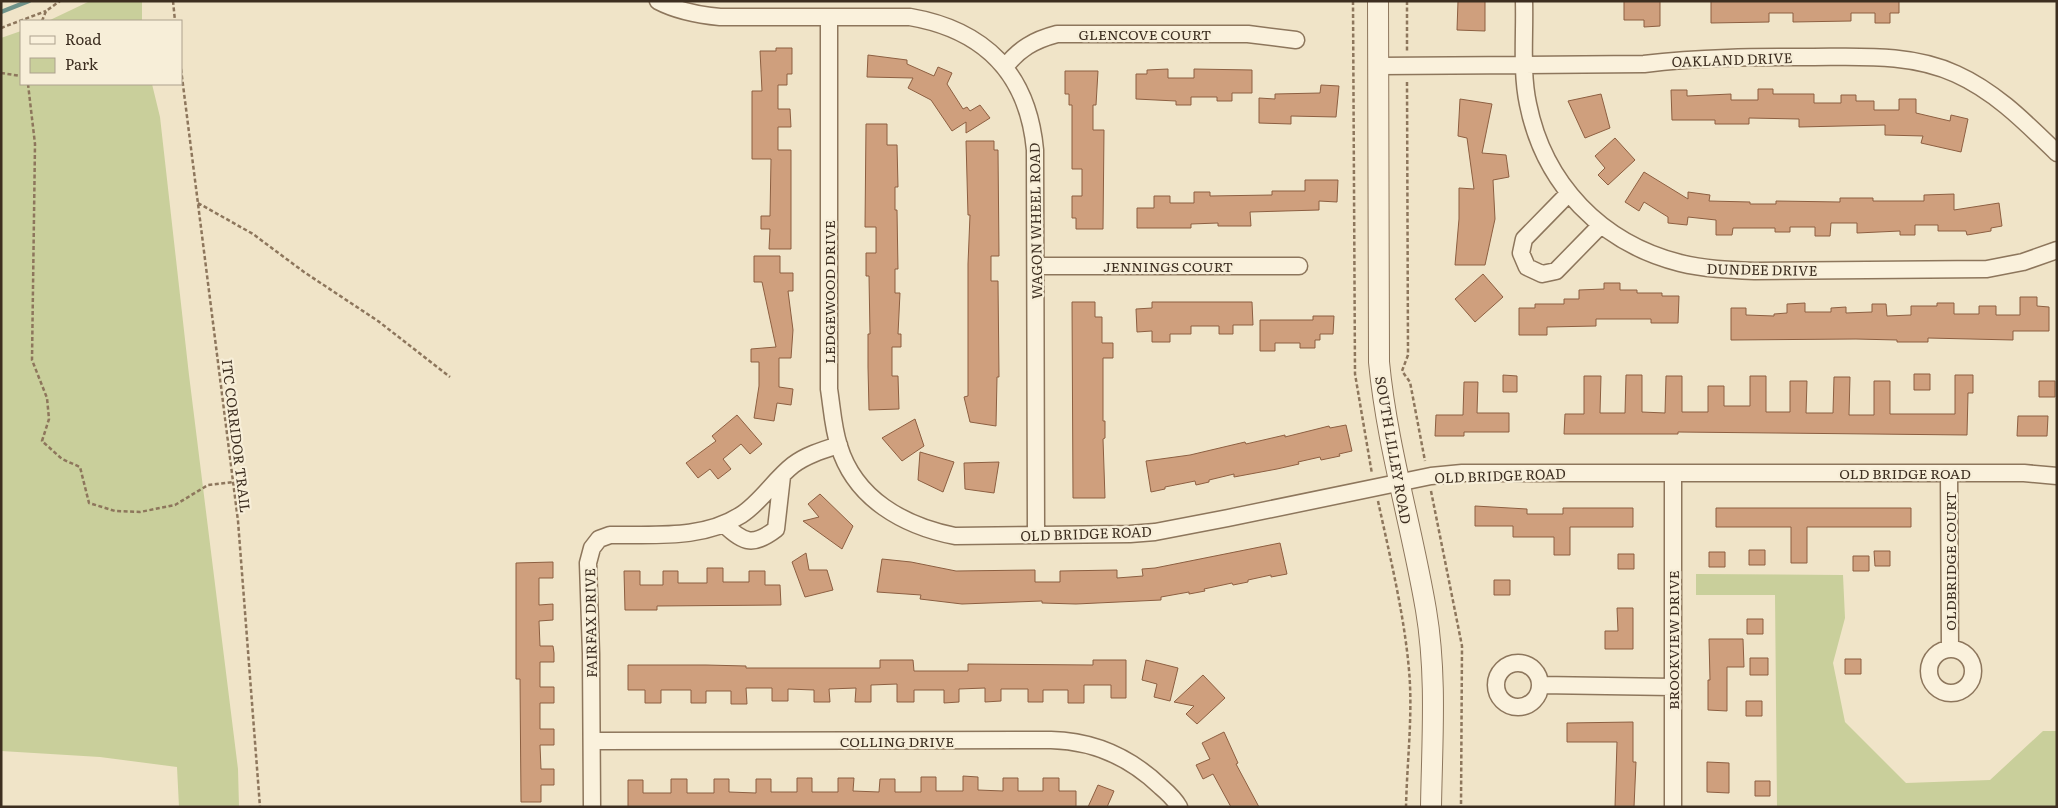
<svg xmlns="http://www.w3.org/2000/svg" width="2058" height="808" font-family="Literata,serif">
<rect width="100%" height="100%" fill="#f0e4c8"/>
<path fill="#c9cf9b" d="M90,1H142V21H48Z
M21,31V84H152L160,117L189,375L238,769L239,807H179L177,767L100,757L1,751V38Z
M1696,574L1843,575L1845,618L1833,663L1845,722L1906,783L1990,780L2043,731H2057V807H1777L1775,595H1696Z"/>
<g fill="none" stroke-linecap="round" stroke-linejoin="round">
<path stroke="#6f938a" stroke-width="4.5" d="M1,12L29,1"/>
</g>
<path fill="#cf9f7d" stroke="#8d5f41" d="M1458,1H1485V31L1457,30Z
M1624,1H1660V26L1644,27V20H1624Z
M1711,1H1899V13H1890V23H1875V13H1851V21L1793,22V13H1769V22L1711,23Z
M776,48H792V74H787V85H778V109H790L791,127H778V150H791V249H769L770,229H761V216H770L771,159H752V91H762L760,51H776Z
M868,55L907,60V64L934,76L938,67L952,73L947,84L963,109L967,107L970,111L980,105L990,118L966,133V122L952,131L931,100L908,88L913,78L867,77Z
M1168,69V78H1194V69L1252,70V93H1232V101H1217V97H1191V105H1176V101L1136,99V74H1147V70Z
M1065,71H1098L1096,105H1093V130H1104L1103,229H1076V218H1072V196H1082V169H1072V105H1069V94H1065Z
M1321,85L1339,86L1336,117L1291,116V124L1259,123V98L1275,99V94L1320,93Z
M1758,89H1773V94H1814V103H1841V95H1856V101H1874V110H1899V99H1916V113L1950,121L1951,115L1968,119L1961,152L1921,143L1923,136L1885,135V125L1799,127V119L1749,118V124H1715V120H1672L1671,90H1687V96L1731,94V100H1758Z
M1601,94L1610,128L1585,138L1568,101Z
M1460,99L1492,104L1482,153L1506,155L1509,177L1493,180L1495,219L1485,265H1455L1459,219V188L1474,189L1467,138L1458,136Z
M866,124H887V145H897L898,187H895V210H897L898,269H895V293H900L898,334H901V347H892V376H898L899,409L869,410L868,367V334H870L869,276H866V253H876V227H865Z
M1615,138L1635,160L1608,185L1598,175L1605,168L1595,156Z
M966,141H994V150H998L999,256H991V281H998L999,377H997L996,426L970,422L964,397L968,396V264L970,215H968Z
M1644,172L1688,199V192L1710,195L1709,201L1750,202V204H1776V201L1840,202V198H1873V201H1924V195L1954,194V210L1999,203L2002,226L1991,228V231L1967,235L1966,231H1938V225H1915V235H1900V231L1857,233V223H1831L1830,236H1815V227H1790V232H1775V228H1733L1732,235H1716V220L1688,217L1687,225L1668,223V217L1644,202L1639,211L1625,202Z
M1305,180H1338L1337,202L1319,201V210L1250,212L1251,226H1218V223L1191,224V228H1137V208H1154V196H1170V203H1194V192H1210V196L1272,195V191H1305Z
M754,256H780V273H793V291H788L793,330L791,358H779V387L793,389L791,405L777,403L774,421L754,418L759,386V362H751V349L776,347L762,282H754Z
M1483,274L1503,297L1475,322L1455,299Z
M1604,283H1620V290H1637V293H1662V296H1679L1678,323H1651V319H1596V326L1547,327V335H1519V308H1535V304H1564V299H1579V290L1604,289Z
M2020,297H2037V306L2049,307V331H2013V340L1928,338V342H1897V340L1856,339L1731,340V308H1746V315L1774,316V314L1787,313V304L1805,303V312H1831V308L1846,307V313L1872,312V304H1886L1887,316L1911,315V306H1937V303H1954V314H1979V306H1996V315H2020Z
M1072,302H1095V317H1102V343H1113V358H1103V421H1105V438L1103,439L1105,498H1073Z
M1152,302H1252L1253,325H1233V334H1219V326H1191V334H1170V342H1152V331L1137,332L1136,309L1152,308Z
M1313,316H1334L1333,334H1320V340H1315V348H1300V343H1275V351H1260V320H1313Z
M1914,374H1930V390H1914Z
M1503,375L1517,376V392H1503Z
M1626,375H1642V412L1665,413L1666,376H1682V412H1708V386H1724V406H1750V376H1766V412H1790V381H1807L1806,413H1833L1834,377H1850L1849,415H1874V381H1890V414H1955V375H1973V393H1968L1967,435L1678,432V434H1564L1565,414H1584V376H1601L1600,413H1625Z
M2039,381H2055V397H2039Z
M1464,382H1478L1477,413H1509V432H1464V436H1435L1436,415H1463Z
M737,415L762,444L750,454L741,444L723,459L731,469L718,479L710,469L698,478L686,463L716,441L712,436Z
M2018,416H2048L2047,436H2017Z
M915,419L924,446L902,461L882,438Z
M1346,425L1352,451L1339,454L1340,456L1321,460L1320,457L1298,462L1299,464L1277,469L1234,477V474L1209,480V482L1196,485L1195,481L1165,487V489L1151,492L1146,461L1190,455L1245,442L1246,444L1285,435V437L1329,426L1330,428Z
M920,452L954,462L943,492L918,480Z
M999,462L994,493L965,489L964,463Z
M820,494L853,526L842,549L803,521L819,517L808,504Z
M1475,506L1527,509V514H1563V508H1633V527H1570V555H1554V537H1513V526H1475Z
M1716,508H1911V527H1807V563H1791V527H1716Z
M1280,543L1287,574L1271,577V575L1248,580V582L1233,585L1232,583L1204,589L1205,591L1189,594V592L1161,597V600L1076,604L1042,603V601L962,604L920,599L921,595L877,592L882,559L911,562L956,571L1035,570V582H1060V571L1117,570V578L1143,576L1142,569L1155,568Z
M1749,550H1765V565H1749Z
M1874,551H1890V566H1875Z
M1709,552H1725V567H1709Z
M806,553L809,570H827L833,590L805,597L792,562Z
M1618,554H1634V569H1618Z
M1853,556H1869V571H1853Z
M553,562V578H539V605L553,604V620L539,621L540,646H553L554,653V662H540V687H554V703H540V729H554V745H540L541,769H554V785H541V802H521L520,679H516V563Z
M707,568H723V582H749V571H765V585H780L781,605L657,606V610H625L624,571H640V585H663V571H678V583H707Z
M1494,580H1510V595H1494Z
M1617,608H1633V649H1605V631H1618Z
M1747,619H1763V634H1747Z
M1709,639H1743L1744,667H1727V711L1708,710V680H1710Z
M1750,658H1768V675H1750Z
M1845,659H1861V674H1845Z
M880,660H913L914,671H968V664L1093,665V660H1126V698H1111V685H1084V703H1068V690H1043V702H1028V689H1001V701L985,702V688L959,689V702L944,703V690H914V702H897V684L871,685V702H855L856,688L829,689L830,702H814V690L788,689V701H772V688H746L747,704H731V691H706V703H691V690H661V703H645V690H628V665H706L746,666V668H880Z
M1146,660L1178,668L1170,701L1154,697L1157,684L1142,680Z
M1203,675L1225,698L1197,724L1186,714L1194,706L1174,702Z
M1746,701H1762V716H1746Z
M1633,722V762H1636L1634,807H1615L1617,742H1567V723Z
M1224,732L1238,763L1236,764L1259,807H1231L1213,774L1203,779L1196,765L1210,759L1202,743Z
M1707,762L1729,763V793L1707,792Z
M963,776L978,777V790L1003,791V778H1018V791H1043V778H1059V791H1076V807H628V780H643V793H671V779H687V793H714V779H729V792L756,793V779H771V792H797V778H812V792H838V778H854L853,791L879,792L880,779H895V792H921V777H936V791H963Z
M1755,781H1770V796H1755Z
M1098,785L1114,791L1107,807H1088Z"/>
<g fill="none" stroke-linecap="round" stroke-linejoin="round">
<g stroke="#8d765c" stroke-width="19">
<path id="minor" d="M658,1C677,11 699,15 720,17H910C985,30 1028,74 1035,150L1036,535
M1524,1C1525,35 1521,71 1528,104C1544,184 1601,243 1680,263C1704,269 1730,270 1755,271L1987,269L2023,262L2057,250
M829,17V389C832,408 833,428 839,446C855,499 904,526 955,536L1130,534L1155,532L1228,518L1431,476L1462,473H2024L2057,476
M1378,66L1644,64C1700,57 1755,57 1810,57C1859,57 1911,53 1956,74C1996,92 2026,123 2057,153
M1005,67C1019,49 1034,40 1057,34H1248L1296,40
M1569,193L1524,239L1521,253L1527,267L1542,274L1556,271L1600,226
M1036,266H1299
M1673,473V807
M1949,473L1950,649
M724,524C744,544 754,546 776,529L782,476
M1929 671a22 22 0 1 1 44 0a22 22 0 1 1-44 0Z
M1496 685a22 22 0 1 1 44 0a22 22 0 1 1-44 0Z
M1540,685L1673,687
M592,741L1051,740C1094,741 1130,757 1161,787C1168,793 1174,798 1179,807
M592,807L591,654L588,563L592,548L599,539L610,535C654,534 702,540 741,515C761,502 774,480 793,465C806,455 823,450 839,445"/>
</g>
<g stroke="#8d765c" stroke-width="22">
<path id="tertiary" d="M1378,1L1379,362C1387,446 1412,527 1426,610C1437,675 1432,741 1431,807"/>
</g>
<path stroke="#8d765c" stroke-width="2.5" stroke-dasharray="4 2.5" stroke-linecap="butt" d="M173,1L175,21
M1353,1L1355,374L1372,474
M1407,1V51
M42,21L46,11L60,1
M1,28L46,11
M181,69L238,521L260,807
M1,73L21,76
M1407,82L1408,355L1402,371L1410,382L1425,461
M28,84L35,144L32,360L47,398L49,419L42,441L62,459L80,467L89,503L115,511L140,512L175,505L208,485L233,482
M198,203L253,234L304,272L378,321L450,377
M1431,491L1462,646L1461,807
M1378,501C1390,557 1404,613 1409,670C1413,715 1407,761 1406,807"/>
<use href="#minor" stroke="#faf1dc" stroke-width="16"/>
<use href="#tertiary" stroke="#faf1dc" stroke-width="20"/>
</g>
<g text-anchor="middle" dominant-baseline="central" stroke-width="4.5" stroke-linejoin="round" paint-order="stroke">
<g font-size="14" fill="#3d2e20" stroke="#f7eed8">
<text x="1145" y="34">GLENCOVE COURT</text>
<text transform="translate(1732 59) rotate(-2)">OAKLAND DRIVE</text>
<text transform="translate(1035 221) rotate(-91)">WAGON WHEEL ROAD</text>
<text x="1168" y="266">JENNINGS COURT</text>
<text transform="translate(1762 269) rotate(1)">DUNDEE DRIVE</text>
<text transform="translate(829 292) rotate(-90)">LEDGEWOOD DRIVE</text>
<text transform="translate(237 436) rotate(83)">ITC CORRIDOR TRAIL</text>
<text transform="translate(1394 450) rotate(80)">SOUTH LILLEY ROAD</text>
<text x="1905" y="473">OLD BRIDGE ROAD</text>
<text transform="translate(1500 475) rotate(-2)">OLD BRIDGE ROAD</text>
<text transform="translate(1086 533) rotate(-2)">OLD BRIDGE ROAD</text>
<text transform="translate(1950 561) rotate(-90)">OLDBRIDGE COURT</text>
<text transform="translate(590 623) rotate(-91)">FAIRFAX DRIVE</text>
<text transform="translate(1673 640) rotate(-90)">BROOKVIEW DRIVE</text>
<text x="897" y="741">COLLING DRIVE</text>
</g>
</g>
<rect width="2058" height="808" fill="none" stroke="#3d2e20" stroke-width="5"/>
<rect x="20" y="20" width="162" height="65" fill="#f7eed8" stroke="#ada18e"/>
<rect x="30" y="36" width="25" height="8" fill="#faf1dc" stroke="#ada18e"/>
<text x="65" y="45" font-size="15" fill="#3d2e20">Road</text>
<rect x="30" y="58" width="25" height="15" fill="#c9cf9b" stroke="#ada18e"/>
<text x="65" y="70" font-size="15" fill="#3d2e20">Park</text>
</svg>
